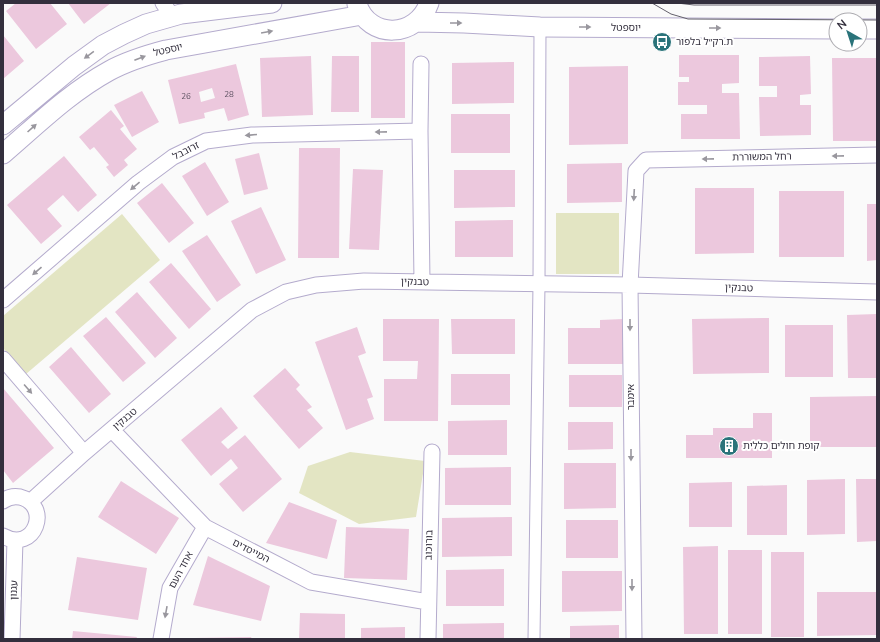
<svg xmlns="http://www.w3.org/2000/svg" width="880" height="642" font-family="'Nunito Sans','Noto Sans Hebrew',sans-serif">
<rect width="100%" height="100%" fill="#fafafa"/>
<path fill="#e3e5c3" d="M556,213H619V274H556Z
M122,214L160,260L26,374L3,348V316Z
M350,452L425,461L416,517L359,524L299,493L308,466Z"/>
<path fill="#ecc8dd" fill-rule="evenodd" d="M16,3H50L67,24L36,49L6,11Z
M68,3H111L84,24Z
M3,35L24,61L3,79Z
M371,42H405V118H371Z
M679,55H739V83L722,84V93H739L740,139H681V114H707V105H678V82H689V77H679Z
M311,56L313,115L262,117L260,58Z
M332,56H359V112H331Z
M810,56L811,94L800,95V105H811V135L760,136L759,97H777V86H759V57Z
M832,58H877V141H833Z
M514,62V103L452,104V63Z
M236,64L249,115L228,121L224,108L204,113L205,118L179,124L168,80ZM212,88L215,98L201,102L199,92Z
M628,66V144L569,145V67Z
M142,91L159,122L132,137L114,105Z
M111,110L124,126L120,129L137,149L124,160L128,165L114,177L106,167L109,165L94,147L90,150L79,137Z
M451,114H510V153H451Z
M299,148H340L339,258H298Z
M259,153L268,189L244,195L235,159Z
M64,156L97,195L78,212L63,195L47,209L62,226L41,244L7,205Z
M205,162L229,202L207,216L182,176Z
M622,163V202L567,203V164Z
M353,169L383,170L379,250L349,249Z
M454,170H515V207L454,208Z
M162,183L194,223L169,243L137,203Z
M695,188H754V253L695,254Z
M779,191H844V257H779Z
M867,204H877V260L867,261Z
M261,207L286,260L256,274L231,221Z
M513,220V257H455V221Z
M207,235L241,285L217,302L182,251Z
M171,263L211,309L189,329L149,282Z
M137,292L177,338L155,358L115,312Z
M877,314V378H848L847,315Z
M106,317L146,363L123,382L83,336Z
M769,318V373L693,374L692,319Z
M383,319H439L438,421H384V379H417L418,361H383Z
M451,319H515V354H452Z
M623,319V364H568V328H600V320Z
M785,325H833V377H785Z
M357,327L366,353L358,356L373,397L367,399L374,419L346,430L315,342Z
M71,347L111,394L89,413L49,367Z
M285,368L300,385L296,389L312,407L307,410L323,428L299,449L253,396Z
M451,374H510V405H451Z
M569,375H622V407H569Z
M3,388L54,448L13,483L3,470Z
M877,396V447H810V397Z
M221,407L238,428L221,442L228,449L245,435L282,479L243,512L219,484L238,468L231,459L211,476L181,440Z
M753,413H772V458H686V435H713V428H753Z
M507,420V455H448V421Z
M568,422H613V449L568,450Z
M564,463H616V508L564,509Z
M511,467V505H445V468Z
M845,479V534L807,535V480Z
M856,479H877V541L857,542Z
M121,481L179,518L156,554L98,517Z
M732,482V527H689V483Z
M787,485V535H747V486Z
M289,502L337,520L327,559L266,543Z
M512,517V556L442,557V518Z
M566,520H618V558H566Z
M346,527L409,529L407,580L344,578Z
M718,546V634H684L683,547Z
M728,550H762V634H728Z
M771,552H804V637H771Z
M208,556L270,586L261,621L193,605Z
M77,557L147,568L138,620L68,610Z
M504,569V606H446V570Z
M562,571H622V611L562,612Z
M817,592H877V635L817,636Z
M300,613L345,614V639H299Z
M504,623V639H443V624Z
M619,625V639H570V626Z
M405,627V639H361V628Z
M73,631L137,637L136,639H72Z
M251,637L252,639H194V638Z"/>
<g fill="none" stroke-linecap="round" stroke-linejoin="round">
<g stroke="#b4abcd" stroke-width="13">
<path id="pedestrian" d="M534,639L539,284L540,27"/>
</g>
<g stroke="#b4abcd" stroke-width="17">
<path id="minor" d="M163,3L172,16
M421,64L420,131L422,282
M3,300L138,183L173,157L206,141L252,135L420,131
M3,359L84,453
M112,430L205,527L311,582L428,602
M3,501C8,497 14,496 20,497C52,505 35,554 3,536
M30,502L84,453L252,310L286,292L316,285L364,281L630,285L877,292
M12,639L15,540
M161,639L170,588L205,527
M428,639L432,452
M634,639L630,285L636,171L646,160L877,155"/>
</g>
<g stroke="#b4abcd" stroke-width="21">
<path id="tertiary" d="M357,4C369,40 417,38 429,3
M417,22L464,23L540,27L836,29
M860,29H877
M3,125L74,66L103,45L124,34L146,24L181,14L272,3
M3,154C37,125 69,93 109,71C127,61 147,55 166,50L362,15"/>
</g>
<use href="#pedestrian" stroke="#fff" stroke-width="11"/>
<use href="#minor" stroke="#fff" stroke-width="15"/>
<use href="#tertiary" stroke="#fff" stroke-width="19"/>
<path stroke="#64616c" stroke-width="1" d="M652,3L671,14L688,19L877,20
M677,3L694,5H877"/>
</g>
<defs><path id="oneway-solid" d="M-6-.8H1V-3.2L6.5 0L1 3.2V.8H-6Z"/></defs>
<g fill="#99979e">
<use href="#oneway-solid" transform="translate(456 23)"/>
<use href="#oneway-solid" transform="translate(585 27)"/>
<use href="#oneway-solid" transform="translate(715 28)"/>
<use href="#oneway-solid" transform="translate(267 32) rotate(-10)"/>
<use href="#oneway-solid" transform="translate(89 55) rotate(144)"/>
<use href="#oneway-solid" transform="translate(140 58) rotate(-21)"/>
<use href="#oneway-solid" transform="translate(32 128) rotate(-42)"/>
<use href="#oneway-solid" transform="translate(381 132) rotate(179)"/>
<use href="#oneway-solid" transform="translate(251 135) rotate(175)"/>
<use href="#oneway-solid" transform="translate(838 156) rotate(179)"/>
<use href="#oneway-solid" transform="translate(708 159) rotate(179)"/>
<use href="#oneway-solid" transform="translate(135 186) rotate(140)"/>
<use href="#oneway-solid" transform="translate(634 195) rotate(93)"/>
<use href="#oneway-solid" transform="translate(37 271) rotate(139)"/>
<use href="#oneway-solid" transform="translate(630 325) rotate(90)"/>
<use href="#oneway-solid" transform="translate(28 389) rotate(49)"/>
<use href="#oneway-solid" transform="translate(631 455) rotate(90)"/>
<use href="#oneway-solid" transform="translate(632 585) rotate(90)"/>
<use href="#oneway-solid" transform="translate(166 612) rotate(100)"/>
</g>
<defs>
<g id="bus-disc" transform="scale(1)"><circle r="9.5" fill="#2a737a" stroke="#fff"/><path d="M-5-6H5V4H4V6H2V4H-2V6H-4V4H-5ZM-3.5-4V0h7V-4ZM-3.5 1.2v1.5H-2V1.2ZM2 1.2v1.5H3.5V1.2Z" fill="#fff"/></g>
<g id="building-disc" transform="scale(1)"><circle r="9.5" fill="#2a737a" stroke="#fff"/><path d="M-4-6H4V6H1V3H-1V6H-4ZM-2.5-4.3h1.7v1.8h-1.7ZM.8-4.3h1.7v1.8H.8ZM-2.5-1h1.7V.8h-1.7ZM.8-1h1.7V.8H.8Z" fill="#fff"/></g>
</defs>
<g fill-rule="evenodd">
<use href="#bus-disc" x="662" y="42"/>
<use href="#building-disc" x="729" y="446"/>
</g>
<g text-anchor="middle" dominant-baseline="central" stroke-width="4" stroke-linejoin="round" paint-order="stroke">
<g font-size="8" fill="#615565">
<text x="229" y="94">28</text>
<text x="186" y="96">26</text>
</g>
<g font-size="10" fill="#332f3d" stroke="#fff">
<text x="626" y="28">יוספטל</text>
<text transform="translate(168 50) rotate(-13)">יוספטל</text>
<text transform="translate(186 151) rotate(-27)">זרובבל</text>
<text transform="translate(762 157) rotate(-1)">רחל המשוררת</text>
<text transform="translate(415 282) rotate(1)">טבנקין</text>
<text transform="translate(739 288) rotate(2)">טבנקין</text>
<text transform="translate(631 397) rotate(-90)">אימבר</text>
<text transform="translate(125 419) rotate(-41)">טבנקין</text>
<text transform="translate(429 545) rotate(-88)">בורוכוב</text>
<text transform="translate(251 551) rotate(27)">המייסדים</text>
<text transform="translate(181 570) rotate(-62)">אחד העם</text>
<text transform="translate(14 590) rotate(-88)">עגנון</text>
</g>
<g font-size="10" fill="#332f3d" stroke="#fff" text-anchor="start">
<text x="676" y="42">ת.רק״ל בלפור</text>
<text x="743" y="446">קופת חולים כללית</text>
</g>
</g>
<rect width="880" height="642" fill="none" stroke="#332f3d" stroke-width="8"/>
<g transform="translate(848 32) rotate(321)"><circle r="19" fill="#ffffff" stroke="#adacb1"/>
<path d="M0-3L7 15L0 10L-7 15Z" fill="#2a737a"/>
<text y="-6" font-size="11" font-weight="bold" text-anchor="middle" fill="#332f3d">N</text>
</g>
</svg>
